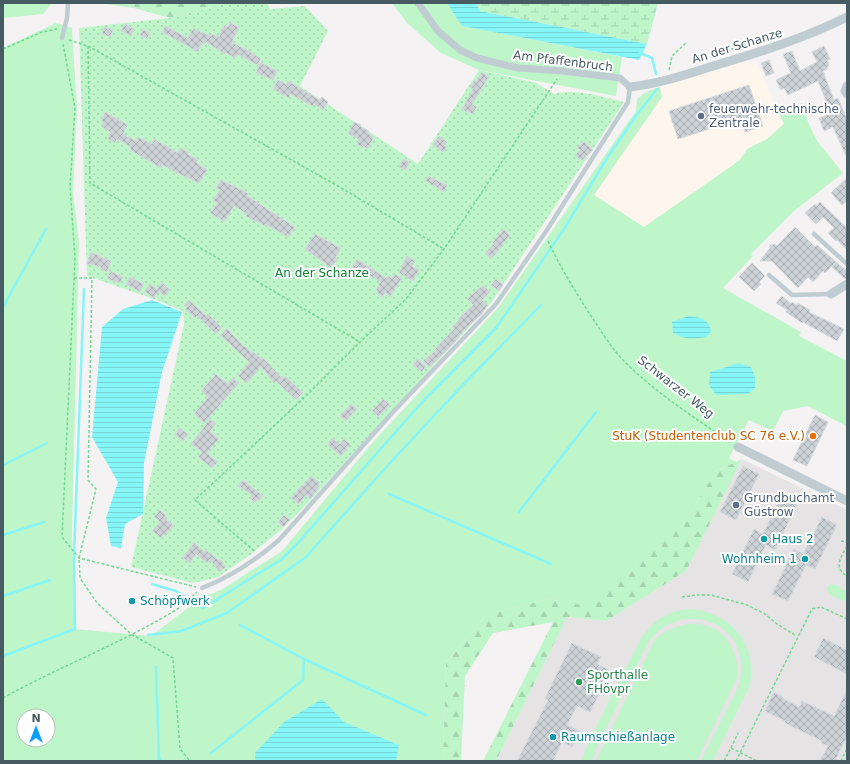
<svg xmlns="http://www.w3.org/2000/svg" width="850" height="764" font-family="'DejaVu Sans',sans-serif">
<defs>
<pattern id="forest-firs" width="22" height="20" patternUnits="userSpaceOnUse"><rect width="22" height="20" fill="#bef5c9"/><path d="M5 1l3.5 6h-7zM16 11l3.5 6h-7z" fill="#a5d4af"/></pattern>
<pattern id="wetland-marsh" width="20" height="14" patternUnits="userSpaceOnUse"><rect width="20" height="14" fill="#bef5c9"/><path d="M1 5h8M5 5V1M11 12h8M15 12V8" fill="none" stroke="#a5d4af"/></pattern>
<pattern id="park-dots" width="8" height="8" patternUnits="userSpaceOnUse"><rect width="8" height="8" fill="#bef5c9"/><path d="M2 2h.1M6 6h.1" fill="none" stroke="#a5d4af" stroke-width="1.8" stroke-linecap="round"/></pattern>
<pattern id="water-rules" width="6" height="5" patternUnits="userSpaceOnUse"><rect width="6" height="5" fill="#86f5f7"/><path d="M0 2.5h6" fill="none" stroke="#75d4d6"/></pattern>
<pattern id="building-cross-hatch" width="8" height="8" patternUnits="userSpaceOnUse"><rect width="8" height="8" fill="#cbd1d5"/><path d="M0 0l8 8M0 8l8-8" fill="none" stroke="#a7adb0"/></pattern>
</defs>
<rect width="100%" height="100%" fill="#f5f2f3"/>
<path fill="#fef6ed" d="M747,61L757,63L784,124L767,139L747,149L740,160L644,227L593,195L662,97L660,87Z"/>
<path fill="#e6e3e5" d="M742,459L847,510V761H496L567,617L606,621L686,571Z"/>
<path fill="#bef5c9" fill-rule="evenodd" d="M3,3H52L43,14L3,18Z
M99,3H135L134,8Z
M392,3H447L463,26L622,57L616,96L479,70L441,53L407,23Z
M56,23L72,28L77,109L73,192L79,243L72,532L75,629L151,636L201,598L221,590L282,551L373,442L498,308L636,111L637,99L646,92L660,87L662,97L594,195L644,227L740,160L747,149L767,139L784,124L778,111L802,103L808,122L817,141L843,173L794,211L751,254L753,256L723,288L801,332L799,336L847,361V423L846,426L808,406L783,411L773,431L749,420L729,458L736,462L715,472L691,512L587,607L549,599L487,614L446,663L443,756L445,761H3V48ZM24,716H48V740H24Z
M831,584L838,586L847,592L846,600L843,601L829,594L827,588L828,586Z
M690,609C731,612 760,646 749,687L713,761H701C709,744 718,728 726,711C732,699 741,686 741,672C745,619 680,600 649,641L597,747L592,761H582L588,743L640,640C652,621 667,611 690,609Z
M688,624C694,624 701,624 707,626C729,632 740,657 737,678L697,761H596L655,639C666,630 675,627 688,624Z"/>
<path fill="url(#forest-firs)" d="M135,3H227L170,18L134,8Z
M742,459L686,571L606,621L567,617L496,761H483L553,622L493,633L465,676L461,761H445L443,756L446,663L487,614L549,599L587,606L691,512L715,472Z"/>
<path fill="url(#wetland-marsh)" d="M476,3H658L647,44L480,11Z"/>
<path fill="url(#park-dots)" d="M227,3H267L270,9L305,6L328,31L300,86L418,164L479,70L536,83L554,94C577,88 602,97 624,102L491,303L306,505L282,529L250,555L218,577L193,583L131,567L184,324L183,311L154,299L87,276L79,28L170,18Z"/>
<path fill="url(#water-rules)" d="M447,3H476L480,11L647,44L639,60L462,26Z
M152,300L182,312L162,372L144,463L143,514L125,524L121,548L111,546L106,518L118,482L92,437L102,327L123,309Z
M688,316C700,318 708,317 711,331L707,337C695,339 684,340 673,333L672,322Z
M739,363L751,367L755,377V388L748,394L716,395L709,385L710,372Z
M322,699L344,722L399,745L396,761H255V753L284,722Z"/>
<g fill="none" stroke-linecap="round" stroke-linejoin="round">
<path stroke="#86f5f7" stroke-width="2.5" d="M640,53L652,58L656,74
M3,307L46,229
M3,465L47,443
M389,494L551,564
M519,512L596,412
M3,535L44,522
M152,584L176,591L203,608L282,559L296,545L423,401L496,328L564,229L607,158L636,116L657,89
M3,596L50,580
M240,625L304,659L426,715
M148,635L181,631L227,613L306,557L389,464L457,391L541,305
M3,656L75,629L74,556L84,289
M156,667L159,759L161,761
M211,753L303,680L304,659"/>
</g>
<path fill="url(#building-cross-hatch)" stroke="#d6dade" d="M230,23L239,27L232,42L252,53L261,59L257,65L237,54L235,58L226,53L225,54L206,42L205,44L202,43L198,52L162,32L165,26L188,38L193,28L202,33L203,32L211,36L213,34L219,37L224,25L228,27Z
M125,24L134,29L131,36L121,31Z
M104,27L113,30L110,37L102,34Z
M143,29L150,33L147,39L140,35Z
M824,46L830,59L827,60L829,64L827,69L823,71L825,74H824L834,100L838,98L847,120V158L833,127L824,131L819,118L830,114L825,103H827L818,81L788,95L784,88L781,90L776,80L791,73L783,54L792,51L800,71L817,62L812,52Z
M769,60L774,73L766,76L761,63Z
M260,62L277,71L273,80L256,73Z
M482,72L489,77L472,104L477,107L472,114L467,111L466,112L462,109L473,89L470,87L475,80L476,81Z
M278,80L286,84L288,81L320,100L322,97L328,102L323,110L314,104L312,106L290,94L289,98L273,89Z
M749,85L763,126L745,132L741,119L678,139L669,111Z
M105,112L128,125L123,134L136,141L139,137L152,144L154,139L178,153L180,148L188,152V154L198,160L197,163L207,170L199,183L175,172L163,165L161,168L130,150L131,147L117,139L115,143L108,139L110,132L101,126L103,122L101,121Z
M354,122L361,125V127L369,131L368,133L374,137L368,149L357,145L359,139L348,134Z
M439,136L447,142L445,146L447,147L443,152L433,145Z
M584,141L593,150L582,161L575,155L580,150L577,148Z
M403,159L409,162L406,170L399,167Z
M428,176L447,185L444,192L425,181Z
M847,178V201L842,205L831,193Z
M221,180L248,193L247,195L249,197L295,227L288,237L265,224L264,226L257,221L256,222L246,216L247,214L234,206L224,222L210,213L217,203L213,200L220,190L216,188Z
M820,202L847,228V250L837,240L836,241L828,233L834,228L823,217L816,224L805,213L815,204L816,206Z
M795,227L815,247L817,245L836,262L825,273L823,271L813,282L808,277L798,288L772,261H760L770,248V245L775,244L777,246Z
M504,229L510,235L492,259L485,253L493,244L492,243Z
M315,234L341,248L335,258L337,259L333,266H332L331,268L305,249Z
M90,253L100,255V257L111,261L107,272L100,269L101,267L87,264Z
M407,256L415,261L412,266L419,270L413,281L399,273Z
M357,259L386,278L388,276L392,278L395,274L402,278L390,297L385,292L383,297L377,293L378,291L376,290L380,282L361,270L358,277L349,272Z
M836,262L847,271V278L845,279L832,267Z
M752,263L765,276L759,282L761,284L754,291L739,277Z
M110,271L123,277L120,283L107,279Z
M130,277L144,284L140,292L126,284Z
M496,279L503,285L499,291L491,285Z
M162,282L170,290L164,296L159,291L154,298L145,292L150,284L157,289Z
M483,285L490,292L482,300L488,305L481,315L464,330L456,339L457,340L430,367L423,361L436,350L435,349L454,329L452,327L459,320L458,319L473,305L467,299Z
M782,296L791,304L792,302L797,305L798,303L810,310L809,312L844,329L837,341L803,322L802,323L786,312L787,310L776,303Z
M189,300L206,316L208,314L222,328L216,334L197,316L195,318L185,309L187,307L184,305Z
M227,328L244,347L245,346L252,353L253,352L262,359L263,358L283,379L285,376L303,393L296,400L276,381L274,383L261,367L247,383L238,376L249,362L220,335Z
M417,359L426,366L422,372L413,365Z
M216,374L228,384L233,378L239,383L204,423L194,414L208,397L201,391Z
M383,399L390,405L378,417L372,411Z
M351,404L357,409L346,421L340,416Z
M815,415L828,422L807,466L793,460Z
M210,419L216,424L210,431L219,439L207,453L218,462L212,468L198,457L202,452L191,444Z
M179,428L188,434L183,441L175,435Z
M332,438L340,444L344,439L350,444L341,456L328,445Z
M743,466L759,474L736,520L720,512Z
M311,476L320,483L317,487L319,488L310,499L306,495L299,504L291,498L302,485L303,486Z
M243,480L263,496L260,500L258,499L255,503L250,498L252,495L238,486Z
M781,497L797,505L775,550L766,545L748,582L732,574L754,529L763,534Z
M160,510L166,515L164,517L174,526L161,538L152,531L160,522L154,517Z
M284,515L290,520L283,527L278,522Z
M822,517L837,525L815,569L806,565L788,601L772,594L794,549L803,554Z
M194,542L204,552L206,550L218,560L220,559L226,567L219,572L210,559L207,563L196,554L190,563L183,558Z
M823,638L847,650V674L814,657Z
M572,643L601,657L597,664L611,671L590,712L577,706L567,725L581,732L572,747L562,742L553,761H517L548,700L545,698Z
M847,690V736L835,761H820L828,746L821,743L822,741L785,723V721L765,711L774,692L783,697L782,698L799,707L802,701L834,716Z"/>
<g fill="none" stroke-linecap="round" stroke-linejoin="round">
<path stroke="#71d892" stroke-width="1.5" stroke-dasharray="3 2" stroke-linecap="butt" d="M69,40L88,46L338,186L444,249
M63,44L75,108L70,187L75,258L62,537L79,558L196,587
M88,46L90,183L360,342
M3,49L42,32L57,29
M717,54L762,39L776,36
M669,70L672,56L686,43
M548,241C561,269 578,296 595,322C605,337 615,353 628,365C659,395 695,418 730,442
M74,278H92L88,480L96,489L79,558L80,578L97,603L131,634L173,658L180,749L190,761
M841,541L847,542
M847,546C841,557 833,568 847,576
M254,551L195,500L308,394L360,342L406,299L444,249L557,79
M682,597L697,595H711L747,605L765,614L777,624L795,635
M3,698C60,666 123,643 179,608C186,603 191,597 197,592
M731,748L738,733
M724,761L731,748L757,761
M736,761L812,609L821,607L847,619
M841,761L847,749"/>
<path stroke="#bfcdd3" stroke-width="4.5" d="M62,38L67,18L68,3
M814,234L847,264
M769,275L792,295L831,294
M202,588C230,577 256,560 279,540L393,412L496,304L545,233L628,102L630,87"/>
<path stroke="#bfcdd3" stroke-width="7" d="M418,3L438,31L460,50L477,58L518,68L562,71L620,78L630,87"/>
<path stroke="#bfcdd3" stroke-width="9" d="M847,86L845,91L847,94
M630,87C658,84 684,75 710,67C757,53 803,39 847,17
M831,294L847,284
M738,447L847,501"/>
</g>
<g fill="#5c6f8a" stroke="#fff" stroke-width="1.5">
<circle cx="701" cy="116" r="4"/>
<circle cx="736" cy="505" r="4"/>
</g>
<circle fill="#e8710a" stroke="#fff" stroke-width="1.5" cx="813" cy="436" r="4"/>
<g fill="#0f9aa8" stroke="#fff" stroke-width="1.5">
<circle cx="764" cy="539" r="4"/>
<circle cx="805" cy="559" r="4"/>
<circle cx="132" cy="601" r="4"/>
<circle cx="553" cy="737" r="4"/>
</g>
<circle fill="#2e9e5b" stroke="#fff" stroke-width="1.5" cx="579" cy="682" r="4"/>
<g text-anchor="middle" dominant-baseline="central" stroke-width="4" stroke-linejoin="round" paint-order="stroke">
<g font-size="12" fill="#475b63" stroke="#fff">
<text transform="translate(737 46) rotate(-17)">An der Schanze</text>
<text transform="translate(563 61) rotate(7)">Am Pfaffenbruch</text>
<text transform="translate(676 387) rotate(38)">Schwarzer Weg</text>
</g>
<g font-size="12" fill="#4e5e75" stroke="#fff" text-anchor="start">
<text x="709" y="109">feuerwehr-technische<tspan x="709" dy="14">Zentrale</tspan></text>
<text x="744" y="498">Grundbuchamt<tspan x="744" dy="14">Güstrow</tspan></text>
</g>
<g font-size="12" fill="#0d8331" stroke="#fff">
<text x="322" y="273">An der Schanze</text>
</g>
<g font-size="12" fill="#c56008" stroke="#fff" text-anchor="end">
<text x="805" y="436">StuK (Studentenclub SC 76 e.V.)</text>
</g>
<g font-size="12" fill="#0d838f" stroke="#fff" text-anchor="start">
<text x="772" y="539">Haus 2</text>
<text x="797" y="559" text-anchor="end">Wohnheim 1</text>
<text x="140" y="601">Schöpfwerk</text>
<text x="561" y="737">Raumschießanlage</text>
</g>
<g font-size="12" fill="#27864d" stroke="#fff" text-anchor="start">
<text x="587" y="675">Sporthalle<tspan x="587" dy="14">FHövpr</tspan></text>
</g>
</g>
<rect width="850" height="764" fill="none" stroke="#475b63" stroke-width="8"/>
<g transform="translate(36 728)"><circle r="19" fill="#ffffff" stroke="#b5bdc1"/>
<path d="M0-3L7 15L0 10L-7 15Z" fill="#06a0fb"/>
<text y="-6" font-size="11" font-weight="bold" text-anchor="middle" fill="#475b63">N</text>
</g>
</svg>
